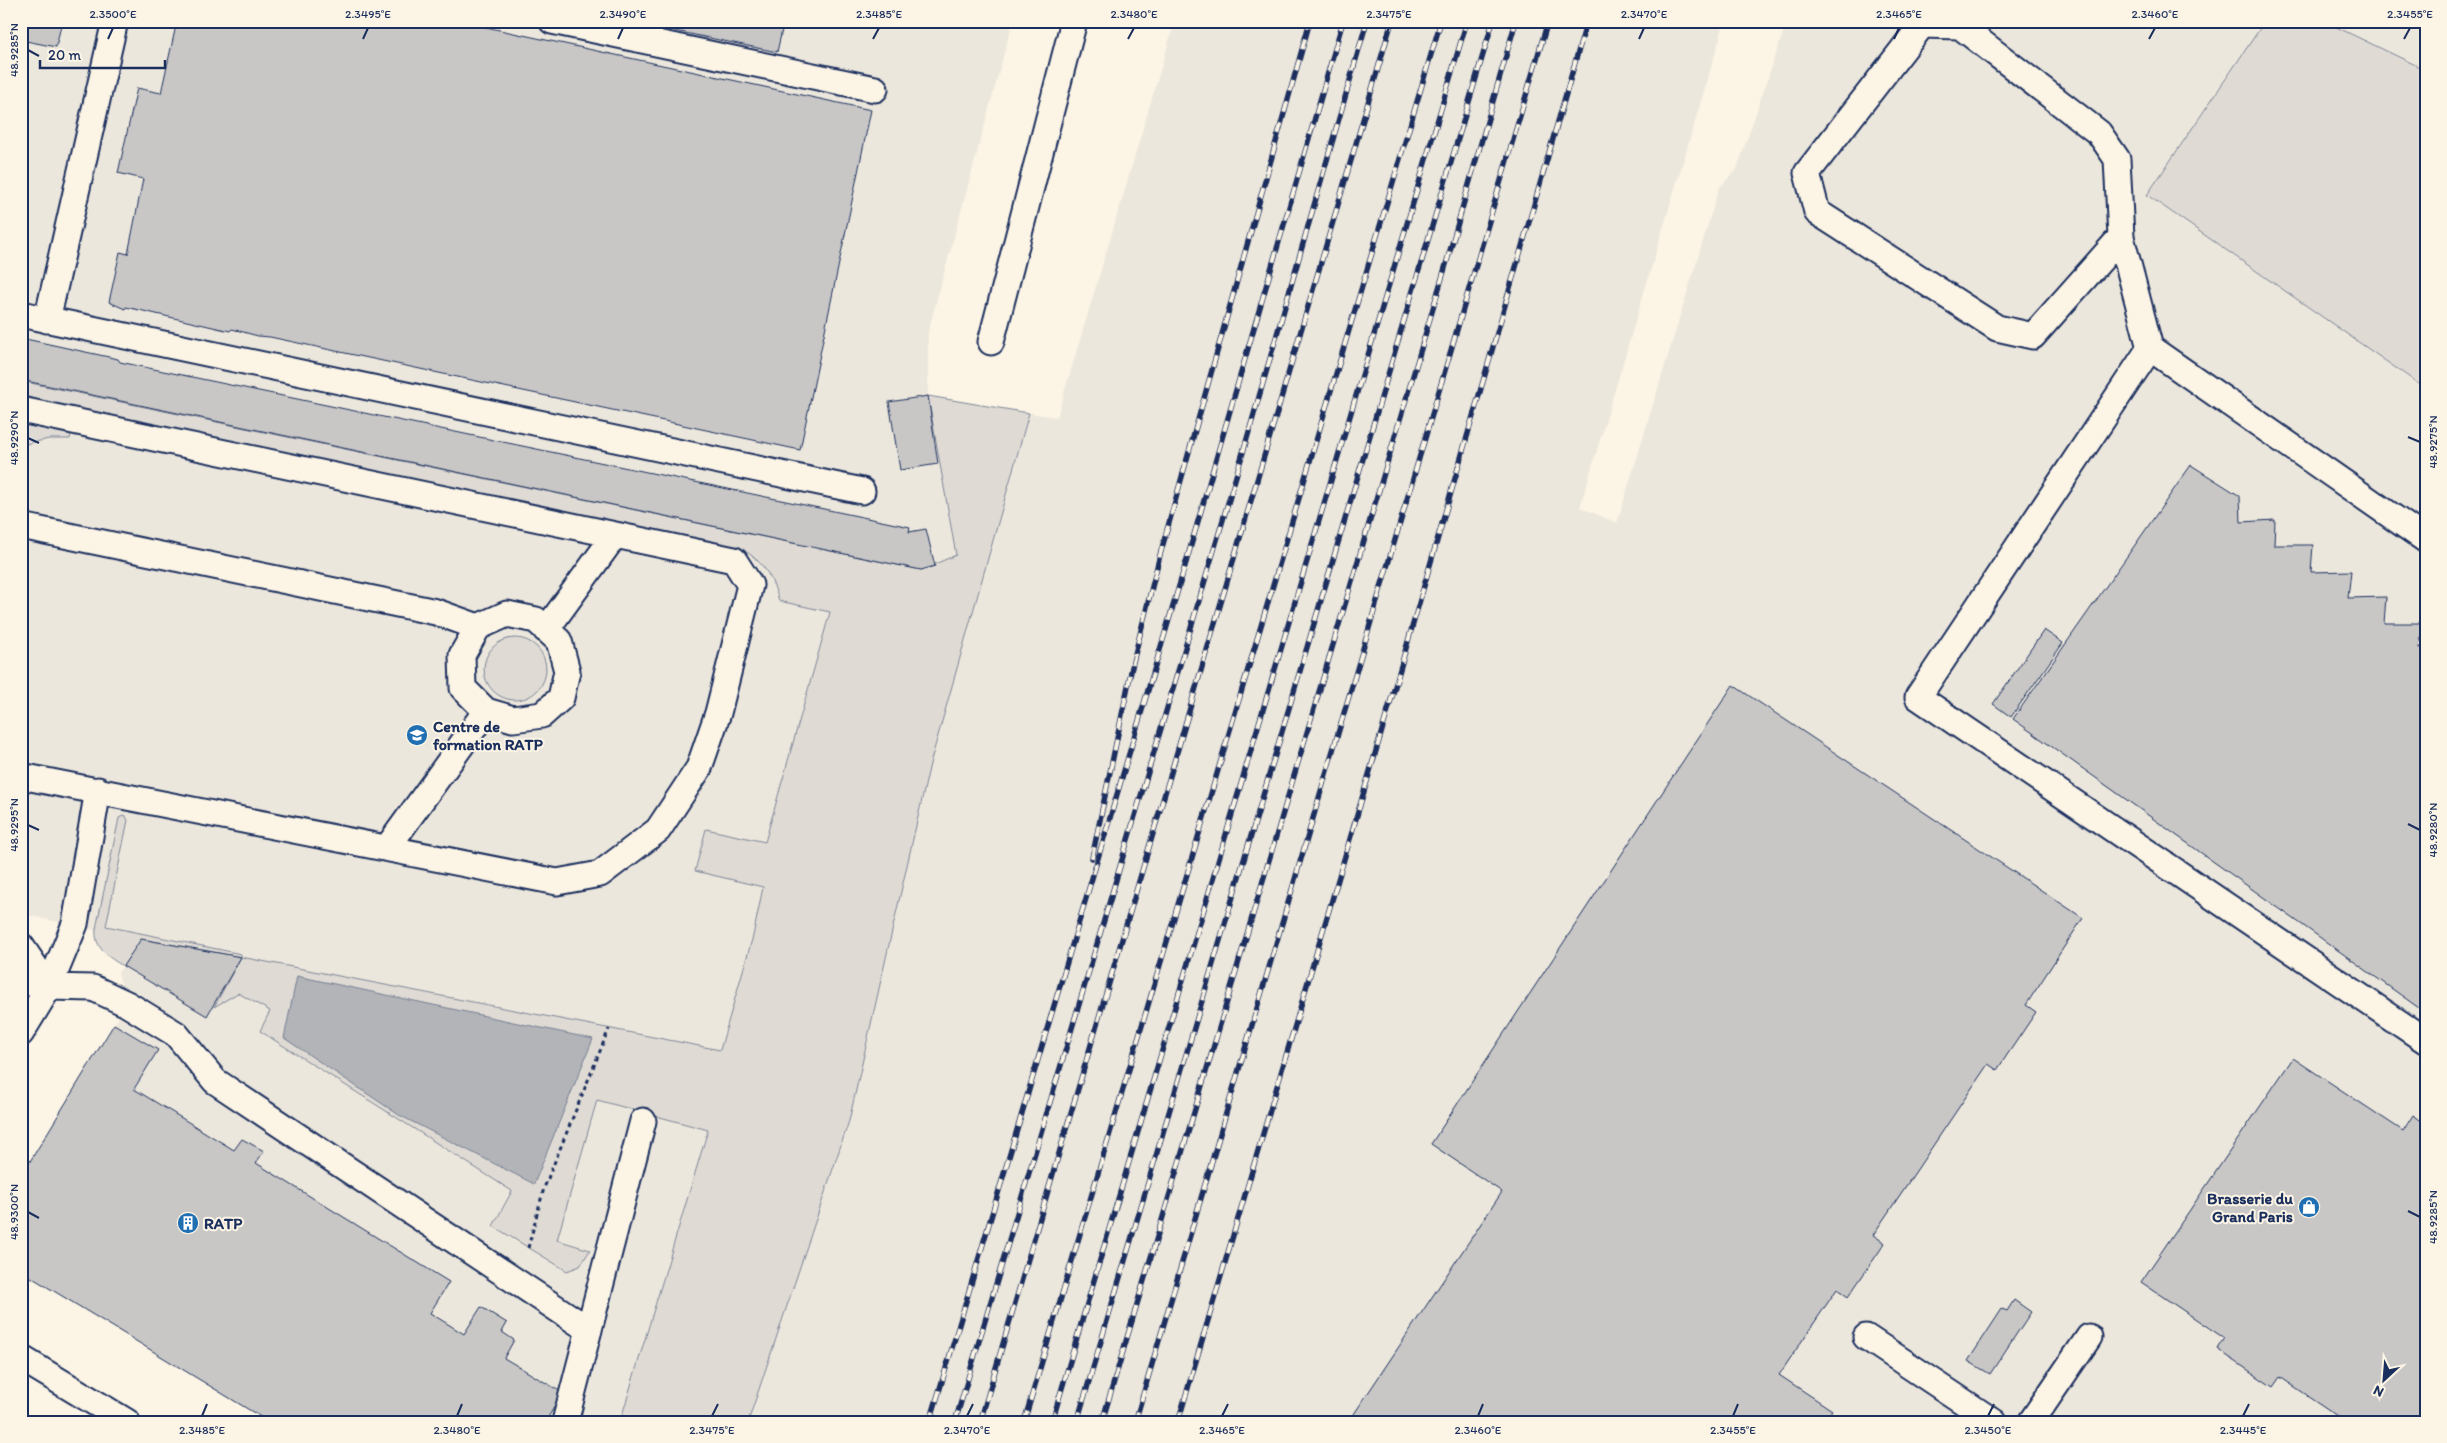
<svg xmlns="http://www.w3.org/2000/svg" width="2447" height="1443" font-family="Itim,sans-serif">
<rect width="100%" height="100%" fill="#fcf5e5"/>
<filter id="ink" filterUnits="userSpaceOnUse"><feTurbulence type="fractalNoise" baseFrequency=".02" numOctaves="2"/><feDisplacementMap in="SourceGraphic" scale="10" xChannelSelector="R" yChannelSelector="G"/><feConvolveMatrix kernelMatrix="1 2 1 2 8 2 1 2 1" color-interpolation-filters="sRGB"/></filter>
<g filter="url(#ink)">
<path fill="#ece7dc" d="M21,21H1013L928,332V396L956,555L921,570L708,1130L620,1422H269L21,1176L127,1004L118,973L141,940L21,914Z
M1175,21H1725L1580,507L1617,523L1719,188L1737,169L1787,21H2426V1422H748L849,1121L930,764L1029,413L1057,417Z"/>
<path fill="#dfdbd4" stroke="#7d8599" d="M2265,21L2328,23L2426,70V389L2147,195Z
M21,381L921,570L956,555L928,396L1029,413L930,764L849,1121L748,1422H620L708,1130L597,1100L557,1240L590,1250L580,1266L567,1271L493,1226L512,1191L260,1031L270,1011L238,993L214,1007L241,957L142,939L123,966C108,957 94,948 96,929L119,818L125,815L128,820L106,926L241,954V957L720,1050L753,936L763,887L695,871L706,829L765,842L830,612L779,601C772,577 764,562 742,549L21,400Z
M21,422L71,433L70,439H49L21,445Z
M484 669a31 31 0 1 1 62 0a31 31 0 1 1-62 0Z"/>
<path fill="#b2b4b8" stroke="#767f94" d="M297,976L593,1039L534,1184L399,1115L284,1038Z"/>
<path fill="#c8c7c6" stroke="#1b2f5e" d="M21,21H62L56,47L21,40Z
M177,21H458L871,110L800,450L270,337L258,336L232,329L230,331L126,307L125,309L109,302L120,252L128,254L143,179L118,173L137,88L161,93Z
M662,21H784L777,52L661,28Z
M21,174L26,175L21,198Z
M21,338L118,359L120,362L910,527L909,532L926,529L935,566L921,570L21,380Z
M928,396L938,464L900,470L889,402Z
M2191,465L2240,496L2241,522L2275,520L2274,545H2313L2311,572L2351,571L2348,598L2386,597L2384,623H2423L2419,648H2426V1013L2013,719Z
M2044,630L2063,643L2011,717L1993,704Z
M1733,685L2083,918L2026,1005L2036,1012L1997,1070L1988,1064L1873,1235L1885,1243L1848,1297L1837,1289L1779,1375L1832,1410L1824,1422H1352L1350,1420L1502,1192L1431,1144Z
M141,939L241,957L207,1016L123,966Z
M114,1024L158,1050L134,1089L234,1150L242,1139L264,1151L256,1163L449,1282L430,1313L464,1334L481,1307L507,1323L502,1332L514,1340L504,1358L563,1393L545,1422H269L21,1271V1176Z
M2293,1058L2403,1131L2413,1115L2426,1124V1422H2347L2280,1377L2273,1387L2217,1349L2224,1338L2141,1282Z
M2014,1300L2031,1312L1990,1374L1968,1361L2002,1309L2007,1311Z"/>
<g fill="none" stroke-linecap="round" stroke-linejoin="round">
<g stroke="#1b2f5e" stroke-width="29">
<path id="lane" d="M552,21L875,89
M2121,237L2033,336L1997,328L1817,212L1807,173L1922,25L1960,26L2099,133L2117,159L2121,237L2150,348
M21,314L862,491
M47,320L115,21
M991,342L1074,21
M21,410L734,560L750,585L718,713L699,768L658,830L600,874L557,882L21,776
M21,526L436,612L478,627L507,614L536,620L559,641L567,671L561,698L542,715L513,719L486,711L463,688L462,655L478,627
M2426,540L2150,348L1918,697L2426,1041
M546,630L615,535
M387,848L486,711
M21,946L49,987
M21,981L49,987L93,988L127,1004L176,1034L215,1081L589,1330
M21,1033L49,987L75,924L98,790
M1866,1337L1994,1422
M21,1358L127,1422
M565,1422L643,1121
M2031,1422L2089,1337"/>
</g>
<path stroke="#1b2f5e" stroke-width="3" stroke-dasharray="4 4" stroke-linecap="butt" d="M528,1248L544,1188L609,1029"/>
<use href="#lane" stroke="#fcf5e5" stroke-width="25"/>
<g stroke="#1b2f5e" stroke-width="5.5">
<path id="rail" d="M1092,858L1133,662L1160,555L1310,21
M930,1422L1185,566L1343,21
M955,1422L1244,449L1367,21
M980,1422L1392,21
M1024,1422L1441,21
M1052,1422L1467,21
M1077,1422L1493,21
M1102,1422L1445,268L1516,21
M1135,1422L1548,21
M1178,1422L1396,683L1587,21"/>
</g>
<use href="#rail" stroke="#fcf5e5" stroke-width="4" stroke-dasharray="11" stroke-linecap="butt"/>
</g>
</g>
<path fill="none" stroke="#1b2f5e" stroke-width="2" d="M108,39L113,28M363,39L368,28M618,39L623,28M873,39L879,28M1128,39L1134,28M1384,39L1389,28M1639,39L1644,28M1894,39L1899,28M2149,39L2155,28M2404,39L2410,28M28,50L39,56M2408,437L2420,442M28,438L39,443M2408,824L2420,830M28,825L39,830M2408,1211L2420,1217M28,1212L39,1218M202,1416L207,1404M457,1416L462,1404M712,1416L718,1404M967,1416L973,1404M1222,1416L1228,1404M1478,1416L1483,1404M1733,1416L1738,1404M1988,1416L1994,1404M2243,1416L2249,1404"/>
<defs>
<g id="school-disc" transform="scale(1.125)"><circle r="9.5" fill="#1f6fb2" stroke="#fcf5e5"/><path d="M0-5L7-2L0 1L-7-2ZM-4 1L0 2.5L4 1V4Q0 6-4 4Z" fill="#fff"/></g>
<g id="shop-disc" transform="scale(1.125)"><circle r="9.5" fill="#1f6fb2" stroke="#fcf5e5"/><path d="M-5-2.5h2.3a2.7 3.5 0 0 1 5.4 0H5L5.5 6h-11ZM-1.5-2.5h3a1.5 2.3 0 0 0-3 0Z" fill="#fff"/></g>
<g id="building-disc" transform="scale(1.125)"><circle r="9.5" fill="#1f6fb2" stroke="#fcf5e5"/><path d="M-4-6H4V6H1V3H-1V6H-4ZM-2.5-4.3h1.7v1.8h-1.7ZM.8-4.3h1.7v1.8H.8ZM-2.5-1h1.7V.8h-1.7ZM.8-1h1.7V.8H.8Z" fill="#fff"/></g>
</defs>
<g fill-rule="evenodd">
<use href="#school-disc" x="417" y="735"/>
<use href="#shop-disc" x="2309" y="1207"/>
<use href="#building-disc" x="188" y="1223"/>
</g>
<g text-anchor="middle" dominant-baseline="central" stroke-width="4" stroke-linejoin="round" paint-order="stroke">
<g font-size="16" font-weight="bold" fill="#1b2f5e" stroke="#fcf5e5" text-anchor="start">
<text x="433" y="726">Centre de<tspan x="433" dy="18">formation RATP</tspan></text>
<text x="2293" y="1198" text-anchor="end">Brasserie du<tspan x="2293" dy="18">Grand Paris</tspan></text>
<text x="204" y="1223">RATP</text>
</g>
</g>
<rect width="2447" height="1443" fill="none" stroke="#fcf5e5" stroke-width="55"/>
<g transform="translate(2384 1380) rotate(206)" stroke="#fcf5e5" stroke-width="4" paint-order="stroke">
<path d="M0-4L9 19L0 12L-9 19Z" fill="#1b2f5e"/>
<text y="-8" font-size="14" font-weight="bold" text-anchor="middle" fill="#1b2f5e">N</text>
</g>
<path d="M40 60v8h125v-8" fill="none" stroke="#1b2f5e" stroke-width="2.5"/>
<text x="48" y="60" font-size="15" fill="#1b2f5e" stroke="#fcf5e5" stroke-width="4" paint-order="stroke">20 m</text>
<rect x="28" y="28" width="2392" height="1388" fill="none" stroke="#1b2f5e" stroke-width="2"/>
<g font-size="12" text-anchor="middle" fill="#1b2f5e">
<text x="113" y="18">2.3500°E</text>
<text x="368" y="18">2.3495°E</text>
<text x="623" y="18">2.3490°E</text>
<text x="879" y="18">2.3485°E</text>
<text x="1134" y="18">2.3480°E</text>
<text x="1389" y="18">2.3475°E</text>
<text x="1644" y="18">2.3470°E</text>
<text x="1899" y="18">2.3465°E</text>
<text x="2155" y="18">2.3460°E</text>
<text x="2410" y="18">2.3455°E</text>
<text transform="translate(14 50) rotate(-90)" y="4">48.9285°N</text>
<text transform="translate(14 438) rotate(-90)" y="4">48.9290°N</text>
<text transform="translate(2433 442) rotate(-90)" y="4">48.9275°N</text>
<text transform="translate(14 825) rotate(-90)" y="4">48.9295°N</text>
<text transform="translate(2433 830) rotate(-90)" y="4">48.9280°N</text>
<text transform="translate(14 1212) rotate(-90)" y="4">48.9300°N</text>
<text transform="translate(2433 1217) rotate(-90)" y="4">48.9285°N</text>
<text x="202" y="1434">2.3485°E</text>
<text x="457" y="1434">2.3480°E</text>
<text x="712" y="1434">2.3475°E</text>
<text x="967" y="1434">2.3470°E</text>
<text x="1222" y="1434">2.3465°E</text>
<text x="1478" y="1434">2.3460°E</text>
<text x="1733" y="1434">2.3455°E</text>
<text x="1988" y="1434">2.3450°E</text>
<text x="2243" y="1434">2.3445°E</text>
</g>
</svg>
